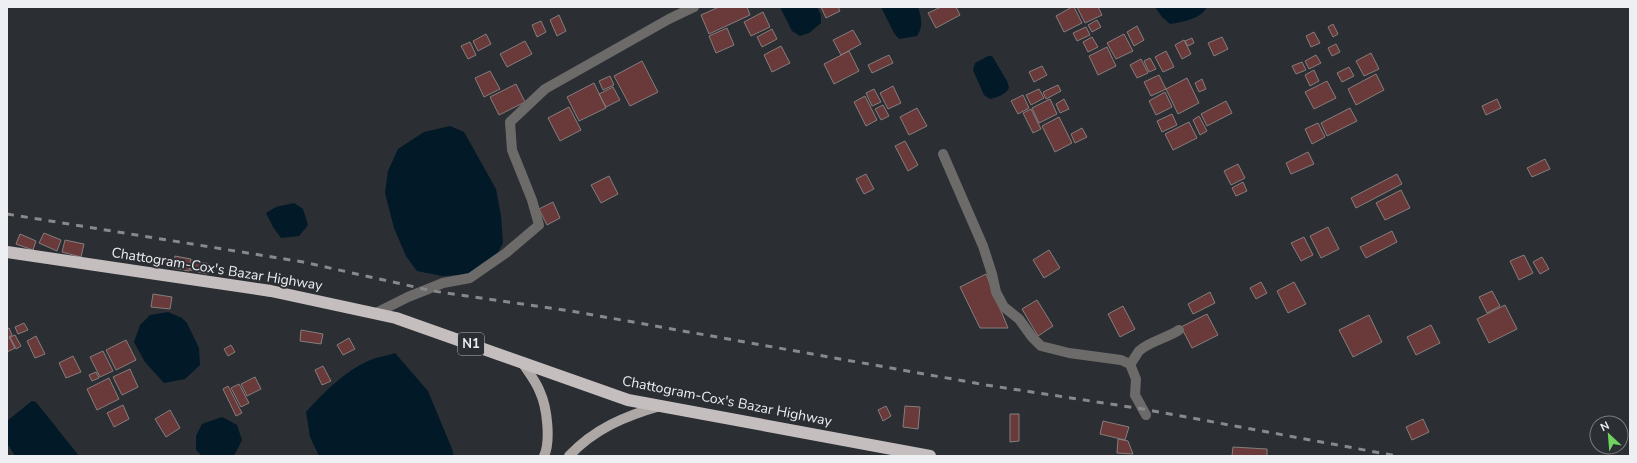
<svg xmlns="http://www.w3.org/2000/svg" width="1637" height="463" font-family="'Nunito Sans',sans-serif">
<rect width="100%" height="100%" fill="#2b2e32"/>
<path fill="#021927" d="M780,7H817L821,15V23L809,33L800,36L792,31Z
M881,7H918C921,17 924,26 917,36L899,39L894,33Z
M1155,7H1207C1201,19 1182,22 1170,24L1162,17Z
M988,56H992L1007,81L1009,88C1005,95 997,97 990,99L984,95L973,70L975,63Z
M450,126L464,132L496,189L501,216L503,243L494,260L473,274L442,276L417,271L406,256L394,228L385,193L388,171L398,149L424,132Z
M294,203L303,209L308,225L299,236L281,238L273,227L266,213L276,207Z
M168,312L182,318L187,323L199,348L200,365L185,379L164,383L145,362L134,342L140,325L150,315Z
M395,353L428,391L452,449L454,456H319L310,437L306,412C324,392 344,372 368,361C376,357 387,356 395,353Z
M32,401L36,402L79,456H15L7,443V421Z
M222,417L237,425L242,440L235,454L232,456H202L196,450V436L202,424Z"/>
<path fill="#6a3939" stroke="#857e7e" d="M719,7H747L750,15L709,34L701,15Z
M821,7H838L840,11L826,18Z
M941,7H956L960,15L936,28L928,13Z
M1072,7H1074L1082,23L1064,32L1056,16Z
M1077,7H1098L1102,15L1085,23Z
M763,12L770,27L751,36L744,22Z
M559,15L566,31L557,36L550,20Z
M1097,20L1101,27L1092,32L1088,25Z
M541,21L546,32L537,37L532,25Z
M1333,24L1338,34L1333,37L1328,27Z
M1137,26L1144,40L1134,46L1127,32Z
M1086,27L1090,35L1077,41L1073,33Z
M727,28L734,45L716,53L709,36Z
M772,29L777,39L762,47L757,37Z
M853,30L861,44L841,55L833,40Z
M1314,32L1320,43L1311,47L1306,36Z
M486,34L491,44L478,51L473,41Z
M1124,34L1133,51L1116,59L1107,43Z
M1092,37L1098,47L1088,52L1083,42Z
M1222,37L1228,49L1214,56L1208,43Z
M1192,38L1194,43L1188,46L1185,41Z
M1184,40L1191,54L1182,59L1175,45Z
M525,41L532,54L507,67L500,54Z
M470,42L476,55L468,59L461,46Z
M1336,44L1340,52L1332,56L1328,48Z
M781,46L790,63L772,72L764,55Z
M1107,47L1116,66L1098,75L1089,56Z
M849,51L859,71L834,84L824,64Z
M1166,51L1174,67L1163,72L1155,57Z
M1371,53L1379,69L1364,76L1356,61Z
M889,55L893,63L872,73L868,65Z
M1316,55L1321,63L1309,69L1305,61Z
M1150,58L1156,69L1149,72L1144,61Z
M1141,59L1148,73L1137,78L1130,65Z
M642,61L658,92L630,106L614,76Z
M1302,62L1306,70L1296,74L1292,66Z
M1042,66L1047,75L1034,82L1029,72Z
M1349,67L1354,76L1342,82L1337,73Z
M1314,70L1319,81L1310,86L1305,75Z
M490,71L500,89L484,97L475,78Z
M1376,74L1384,90L1356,105L1348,89Z
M1159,75L1166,89L1151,96L1144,82Z
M610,76L614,85L603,90L599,81Z
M1187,78L1199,103L1178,114L1166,89Z
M1202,79L1206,89L1199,92L1195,83Z
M1327,81L1336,98L1314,109L1305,92Z
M594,83L606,108L579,121L567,97Z
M516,84L525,102L499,115L490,97Z
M1058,85L1061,91L1046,99L1043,92Z
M893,86L901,103L888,109L880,93Z
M613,87L620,100L606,107L599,94Z
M874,89L881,102L872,106L866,93Z
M1039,89L1044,98L1031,105L1026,95Z
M1165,92L1172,107L1156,115L1149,101Z
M1023,95L1029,108L1018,114L1011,101Z
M865,96L877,120L866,126L854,102Z
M1050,99L1057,114L1039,123L1032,108Z
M1064,99L1069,109L1060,113L1056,104Z
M1497,99L1501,108L1486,115L1482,106Z
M1226,101L1232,113L1207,126L1201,114Z
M883,105L889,116L881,120L875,109Z
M569,107L581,130L560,141L548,118Z
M917,108L927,126L909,135L900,117Z
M1350,108L1357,121L1327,136L1321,123Z
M1031,109L1041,129L1033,133L1023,113Z
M1172,114L1177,125L1162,132L1157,121Z
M1199,116L1207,131L1200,135L1193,120Z
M1059,117L1072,143L1055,152L1042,126Z
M1189,122L1197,138L1173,150L1165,134Z
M1318,123L1325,137L1312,144L1305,129Z
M1082,128L1087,137L1075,143L1071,134Z
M905,141L918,165L908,171L895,146Z
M1308,152L1314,164L1291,174L1286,163Z
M1545,159L1550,169L1532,177L1527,168Z
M1238,164L1245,178L1231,185L1224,171Z
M866,174L874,189L864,194L856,179Z
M1397,174L1402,184L1356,208L1351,198Z
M609,176L618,194L601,203L591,185Z
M1243,182L1247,191L1236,196L1232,188Z
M1401,190L1410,208L1385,220L1376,203Z
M553,202L560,218L547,225L539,209Z
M1328,227L1339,249L1321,258L1310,236Z
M1392,231L1397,242L1366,258L1360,247Z
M44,233L61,240L57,251L39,243Z
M20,234L36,241L33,250L16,244Z
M1304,237L1313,255L1301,261L1291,243Z
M65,240L84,244L81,257L62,252Z
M1049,250L1060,268L1044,278L1033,260Z
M1524,255L1533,273L1519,280L1510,261Z
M175,256L191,259L189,271L173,268Z
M1542,257L1549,269L1540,274L1533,262Z
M192,260L209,264L207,274L190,270Z
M986,274L1008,328H980L960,287Z
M1261,282L1267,293L1256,299L1250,288Z
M1294,282L1306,304L1288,313L1277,291Z
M1492,291L1500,306L1487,313L1479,297Z
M1210,292L1215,303L1193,314L1188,304Z
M153,294L172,297L170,309L151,307Z
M1037,300L1053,326L1038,336L1022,309Z
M1505,305L1517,329L1489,343L1477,319Z
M1123,306L1135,329L1120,337L1108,314Z
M1207,314L1218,335L1192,348L1181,327Z
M1369,315L1382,342L1353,357L1339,330Z
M24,323L28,330L18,334L15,327Z
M1431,325L1440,343L1416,355L1407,337Z
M9,328L12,335L9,337L15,348L7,352V329Z
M301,330L323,334L321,344L300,341Z
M15,335L21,346L16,349L10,337Z
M36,336L45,354L35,358L27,341Z
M349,338L355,349L343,355L337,345Z
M126,340L136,360L116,370L106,350Z
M231,345L235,352L228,356L224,349Z
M103,351L113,371L100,377L90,357Z
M73,356L81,372L66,378L59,363Z
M323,366L331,381L322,385L315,370Z
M130,369L138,387L122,395L113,377Z
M96,372L99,378L92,381L89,375Z
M255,377L261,389L247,396L241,384Z
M109,378L119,399L97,410L87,389Z
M239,384L249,403L241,407L231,388Z
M228,386L242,413L236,416L223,389Z
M123,405L129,419L114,427L107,413Z
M886,406L891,416L883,421L878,410Z
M905,406L920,407L918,429L903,427Z
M170,410L180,428L166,437L155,419Z
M1010,414H1019V441L1010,442Z
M1423,419L1429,432L1412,440L1406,427Z
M1103,421L1129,427L1125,440L1100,434Z
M1118,439L1128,441L1133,454L1117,453Z
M1233,447L1267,449V456H1232Z"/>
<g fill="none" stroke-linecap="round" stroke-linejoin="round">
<path stroke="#6d6b6a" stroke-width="10" d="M943,154L983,246L992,274L996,292L1004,307L1019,319L1032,337L1041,346L1069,353L1121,360L1130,364L1136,379L1135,395L1146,415
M376,313L408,297L443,283L470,278L506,253L539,225L532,200L512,150L510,122L545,89L669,19L694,7
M1130,364C1134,360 1136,355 1139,351C1148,342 1167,338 1179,330"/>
<path stroke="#ada7a6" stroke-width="10" d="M522,362C528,372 536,381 540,392C547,407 551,441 544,456
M569,456C594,429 625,416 660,406"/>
<path stroke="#c5bebe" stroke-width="12" d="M7,252L271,291L396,318L628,400L930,456"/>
<path stroke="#87898d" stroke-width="3" stroke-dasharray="7 7" stroke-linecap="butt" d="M7,214L303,262L433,291L571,311L986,385L1143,409L1397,456"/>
</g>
<g text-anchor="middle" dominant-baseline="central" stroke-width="4" stroke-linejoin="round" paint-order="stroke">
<rect fill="#2b2e32" stroke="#b3b5b8" stroke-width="1" x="458" y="333" width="26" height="22" rx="3"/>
<g font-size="13" font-weight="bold" fill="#edeff2">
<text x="471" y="344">N1</text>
</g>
<g font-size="14" fill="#edeff2" stroke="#2b2e32">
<text transform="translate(217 269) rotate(9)">Chattogram-Cox's Bazar Highway</text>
<text transform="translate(727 401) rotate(11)">Chattogram-Cox's Bazar Highway</text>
</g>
</g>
<rect width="1637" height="463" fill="none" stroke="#edeff2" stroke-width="16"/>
<g transform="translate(1609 435) rotate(334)"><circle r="19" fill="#2b2e32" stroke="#797b7f"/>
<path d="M0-3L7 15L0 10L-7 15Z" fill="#6fd360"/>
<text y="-6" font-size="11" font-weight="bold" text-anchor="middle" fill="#edeff2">N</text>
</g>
</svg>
